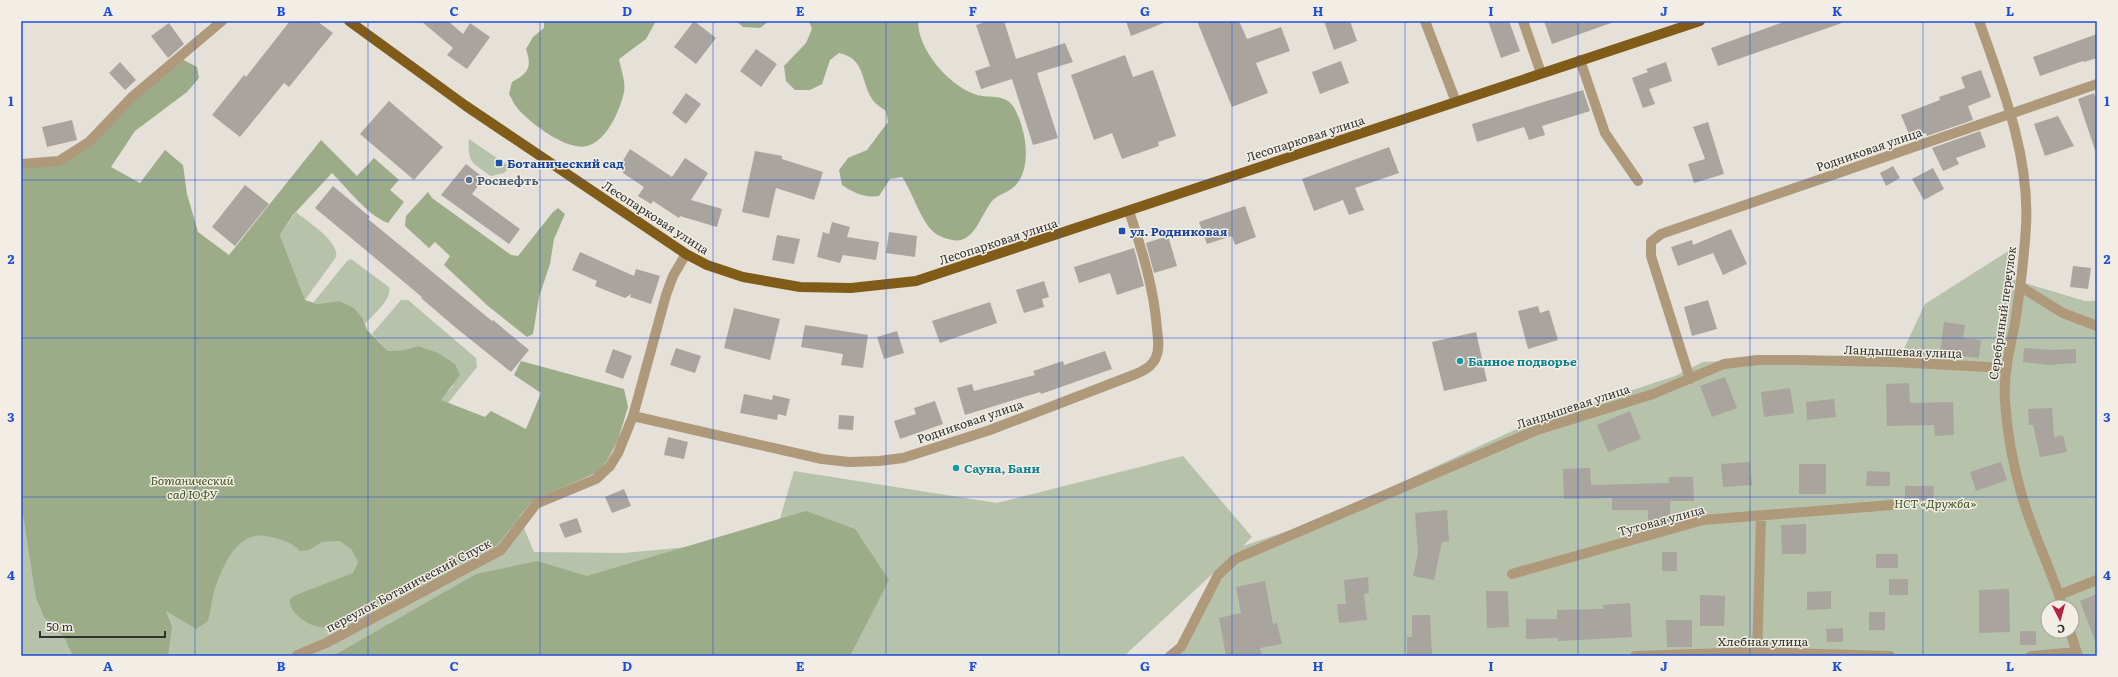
<svg xmlns="http://www.w3.org/2000/svg" width="2118" height="677" font-family="Literata,serif">
<rect width="100%" height="100%" fill="#e5e0d8"/>
<path fill="#b7c2aa" fill-rule="evenodd" d="M469,139L510,167L504,173L491,176C473,163 467,163 469,139Z
M296,212C307,221 340,242 336,257L305,300L280,235Z
M21,226L483,431L534,552L624,553L774,539L794,471L997,503L1183,456L1252,537L1243,546L1320,520L1523,426L1675,376L1703,362L1902,353L1925,304L2013,248L2011,279L2085,301H2097V656H1165L1189,639L1235,553L1124,656H21ZM2048,607H2072V631H2048Z
M351,259L389,287C393,299 372,315 365,324L363,319L339,301L317,304L313,303L347,261Z
M401,300H408L476,358L477,367L448,403L440,400L453,386L418,346L404,350L388,351L372,334Z"/>
<path fill="#9cac89" d="M544,21H656L646,39L619,59C621,70 626,82 624,92C620,110 608,138 590,145C570,154 532,124 519,110C515,106 512,99 509,94L512,82C529,73 532,67 526,49L533,37L544,28Z
M736,21H769L760,28L743,27Z
M809,21H918C918,50 948,84 974,94C987,99 1004,93 1013,106C1026,127 1033,167 1015,186C1008,193 998,194 992,201C976,222 973,253 938,235C922,227 913,192 902,177L890,179L879,196C864,198 854,193 842,185L839,170L848,158L867,150L888,122L886,111C882,108 875,104 872,99C860,80 866,59 839,53L830,60L822,84L810,90H795L786,81L784,66L806,43L812,29Z
M182,59L197,67L199,78L187,92L135,131L111,167L140,183L165,150L183,165L187,194L198,232L229,255L321,140L357,176L374,158L399,180L390,190L404,202L388,223C366,214 348,189 332,173L293,215L280,235L305,300L317,304L339,301L354,308L363,319L367,330L388,351L404,350L418,346L438,353L455,364L460,375L441,400L485,417L491,411L526,429L541,393L514,375L521,361L624,389L628,407L618,440L607,461L596,473L532,501L497,545L333,625C329,626 324,628 320,627C308,626 288,612 290,599L296,595L353,573L358,562L352,550L340,541L322,542L309,550L300,551C292,542 282,540 271,537C238,527 222,566 214,592C211,601 211,612 208,621L196,629L166,611L172,627L168,656H73L64,637L44,617L36,598L21,502V168L60,164Z
M428,192L432,198L511,255L518,256L553,212L558,208L565,214L554,239L550,264L539,297L533,334L527,337L488,306L444,265L450,256L435,242L429,248L405,226L406,216Z
M806,511L855,529L889,580L850,656H333L476,574L537,561L587,576Z"/>
<path fill="#a9a49d" d="M290,21H317L333,33L289,87L284,83L240,137L212,115L244,75L246,77Z
M421,21H448L463,34L470,23L490,37L467,69L447,55L453,48Z
M694,21L716,38L696,64L674,47Z
M988,21H1004L1016,59L1065,43L1073,62L1037,73L1058,138L1033,145L1012,79L981,89L975,71L990,66L976,25Z
M1126,21H1166V22L1131,36Z
M1197,21H1239L1247,39L1281,27L1290,51L1256,63L1268,93L1232,107Z
M1324,21H1350L1357,41L1334,50Z
M1488,21H1509L1520,51L1501,58Z
M1544,21H1610L1611,23L1552,44Z
M1786,21H1842V23L1718,66L1711,48Z
M169,23L184,44L168,58L151,36Z
M2097,34V58L2084,62L2083,61L2040,76L2033,57Z
M756,49L777,64L761,87L740,71Z
M1125,55L1133,77L1153,70L1176,136L1158,142L1159,146L1122,159L1112,133L1094,140L1071,75Z
M1341,61L1349,83L1320,94L1312,72Z
M120,62L136,80L125,90L109,73Z
M1666,62L1672,81L1649,89L1655,104L1643,108L1632,78L1648,72L1646,69Z
M1981,70L1991,97L1968,106L1973,120L1927,136L1926,133L1911,139L1901,115L1940,100L1939,97L1965,88L1961,77Z
M1583,90L1590,111L1542,126L1545,135L1529,140L1524,127L1477,142L1472,124Z
M686,93L701,104L686,124L672,113Z
M2094,93L2097,101V149L2095,150L2078,99Z
M389,101L443,147L414,180L360,134Z
M2058,116L2074,146L2045,156L2034,124Z
M72,120L77,140L47,147L42,127Z
M1708,122L1724,174L1694,183L1688,164L1705,159L1693,127Z
M1980,131L1986,147L1956,158L1959,164L1943,171L1932,148Z
M1389,147L1399,173L1355,188L1364,210L1349,215L1343,200L1314,211L1302,179Z
M630,149L672,177L685,158L708,173L691,200L722,209L717,227L680,216L679,218L653,201L651,204L638,196L644,187L623,173L622,162Z
M755,151L782,156V159L823,172L814,200L776,188L769,218L742,212Z
M466,164L484,178L472,194L520,229L509,244L441,195Z
M1893,166L1900,178L1886,186L1880,173Z
M1933,168L1944,189L1924,200L1912,179Z
M245,185L269,204L235,246L212,227Z
M333,186L370,217L368,219L492,321L493,320L529,350L511,372L455,327L421,298L422,297L315,208Z
M1245,206L1256,237L1235,245L1232,236L1207,244L1199,222Z
M832,222L850,227L847,237L879,242L876,260L843,255L840,263L817,257L823,232L829,234Z
M1731,229L1747,264L1723,275L1713,253L1678,266L1671,247L1692,240L1693,245Z
M889,232L917,236L915,257L886,253Z
M777,235L800,239L794,264L772,260Z
M1168,236L1177,266L1154,273L1146,243Z
M1134,248L1144,286L1117,295L1110,273L1079,283L1074,267Z
M580,252L634,276L636,269L660,276L651,304L630,297L631,294L625,298L595,286L597,281L572,270Z
M2073,266L2091,268L2088,289L2070,287Z
M1044,281L1049,297L1042,299L1044,307L1024,313L1016,290Z
M1708,300L1717,329L1692,336L1684,307Z
M990,302L997,323L940,343L932,321Z
M1538,306L1540,313L1549,310L1558,340L1528,349L1518,311Z
M734,308L780,319L770,360L724,348Z
M1944,322L1965,325L1963,338L1981,340L1979,358L1940,354Z
M805,325L868,335L863,368L841,365L843,354L801,347Z
M897,331L904,353L884,359L877,337Z
M1476,332L1487,381L1444,391L1432,342Z
M676,348L701,356L695,373L670,365Z
M2024,348L2051,350L2076,349V363L2049,365L2023,362Z
M613,349L632,356L623,379L605,372Z
M1105,351L1112,369L1041,394L1040,392L965,415L957,388L972,384L974,391L1035,375L1033,371L1063,361L1064,365Z
M1725,377L1737,408L1712,417L1700,386Z
M1909,383L1910,403L1953,402L1954,435L1935,436L1934,425L1887,426L1886,384Z
M1790,388L1794,413L1764,417L1761,392Z
M744,394L772,400L773,395L790,399L786,416L778,414L777,420L740,413Z
M1834,399L1836,417L1807,420L1806,402Z
M935,401L943,424L900,439L894,421L916,414L914,408Z
M2052,408L2054,437L2063,435L2067,452L2040,457L2033,425H2029L2028,409Z
M1630,411L1641,439L1608,452L1597,425Z
M839,415L854,416L853,430L838,429Z
M668,437L688,442L684,459L664,455Z
M1750,462L1752,485L1723,487L1721,464Z
M2001,462L2007,480L1976,491L1970,472Z
M1799,464H1826V494H1799Z
M1590,468L1591,485L1669,483V477H1693L1694,501H1670V522L1648,525V510H1612V498L1564,499L1563,469Z
M1867,471L1890,472V486H1866Z
M1905,486H1934L1933,500H1905Z
M624,489L631,506L612,513L605,497Z
M1447,510L1449,541L1442,542L1434,580L1413,576L1418,553L1415,513Z
M577,518L582,532L565,538L559,524Z
M1806,524V554H1782L1781,525Z
M1662,552H1677V571H1662Z
M1876,554H1898V568H1876Z
M1368,577L1369,593L1364,594L1367,620L1339,623L1337,604H1346L1344,580Z
M1889,579H1908V595H1889Z
M1265,581L1273,624L1277,623L1282,644L1260,648L1262,656H1226L1219,618L1241,613L1236,587Z
M2009,589L2010,632L1979,633V590Z
M1486,591H1508L1509,627L1487,628Z
M1831,591V609L1807,610V592Z
M2097,594V643H2096L2080,601Z
M1700,595L1725,596L1724,626H1700Z
M1630,603L1632,637L1558,641V638L1526,639V619H1557V610L1603,609V605Z
M1869,612H1885V630H1869Z
M1412,615H1430L1432,655L1407,656V637H1412Z
M1666,620H1692V647H1667Z
M1843,628V642H1827L1826,629Z
M2020,631H2036V645H2020Z"/>
<g fill="none" stroke-linecap="round" stroke-linejoin="round">
<path stroke="#ae997a" stroke-width="10" d="M1425,21L1456,102
M1523,21L1541,73
M1979,21C2002,86 2030,156 2026,226C2024,259 2020,291 2015,323C2010,348 2003,375 2005,401C2007,433 2013,465 2022,496C2033,534 2051,569 2063,607
M1580,60L1605,133L1638,181
M21,164L59,161L89,142L133,96L222,21
M2021,287L2063,313L2097,326
M1690,379L1651,256V242L1661,234L2097,84
M633,416L822,459L849,462L879,461L903,458L990,430L1136,374C1144,370 1153,366 1156,357C1160,348 1158,339 1157,329C1154,288 1142,250 1129,211
M1512,574L1703,520L1892,505
M2059,595L2097,580
M2070,631L2078,656
M297,655L326,643L501,550L536,504L596,479L610,466L618,453L633,416L666,295L673,276L686,254
M1170,656L1181,647L1218,575L1235,559L1537,430L1653,394L1724,364L1758,360H1795L1893,362L2007,368
M1635,656L1757,652L1890,656
M1757,656L1761,517
M2031,656L2076,652"/>
<path stroke="#815c18" stroke-width="10" d="M349,21L466,106L686,254L707,265L743,277L800,287L851,288L916,281L1700,21"/>
</g>
<path fill="none" stroke="#1d4ed8" stroke-width="1" stroke-opacity="0.55" d="M195,21V656M368,21V656M540,21V656M713,21V656M886,21V656M1059,21V656M1232,21V656M1405,21V656M1578,21V656M1750,21V656M1923,21V656M21,180H2097M21,338H2097M21,497H2097"/>
<g fill="#1a4fb4" stroke="#f2eee5" stroke-width="1.5">
<rect x="495" y="159" width="8" height="8" rx="2"/>
<rect x="1118" y="227" width="8" height="8" rx="2"/>
</g>
<circle fill="#5c6f8a" stroke="#f2eee5" stroke-width="1.5" cx="469" cy="180" r="4"/>
<g fill="#0f9aa8" stroke="#f2eee5" stroke-width="1.5">
<circle cx="1460" cy="361" r="4"/>
<circle cx="956" cy="468" r="4"/>
</g>
<g text-anchor="middle" dominant-baseline="central" stroke-width="3" stroke-linejoin="round" paint-order="stroke">
<g font-size="12" fill="#33312e" stroke="#f2eee5">
<text transform="translate(1305 138) rotate(-18)">Лесопарковая улица</text>
<text transform="translate(1869 149) rotate(-19)">Родниковая улица</text>
<text transform="translate(656 217) rotate(33)">Лесопарковая улица</text>
<text transform="translate(998 241) rotate(-18)">Лесопарковая улица</text>
<text transform="translate(2002 313) rotate(-82)">Серебряный переулок</text>
<text transform="translate(1903 351) rotate(2)">Ландышевая улица</text>
<text transform="translate(1573 406) rotate(-18)">Ландышевая улица</text>
<text transform="translate(970 421) rotate(-19)">Родниковая улица</text>
<text transform="translate(1661 520) rotate(-15)">Тутовая улица</text>
<text transform="translate(408 585) rotate(-28)">переулок Ботанический Спуск</text>
<text x="1763" y="641">Хлебная улица</text>
</g>
<g font-size="12" font-weight="bold" fill="#164399" stroke="#f2eee5" text-anchor="start">
<text x="507" y="163">Ботанический сад</text>
<text x="1130" y="231">ул. Родниковая</text>
</g>
<g font-size="12" font-weight="bold" fill="#4e5e75" stroke="#f2eee5" text-anchor="start">
<text x="477" y="180">Роснефть</text>
</g>
<g font-size="12" font-weight="bold" fill="#0d838f" stroke="#f2eee5" text-anchor="start">
<text x="1468" y="361">Банное подворье</text>
<text x="964" y="468">Сауна, Бани</text>
</g>
<g font-size="12" font-style="italic" fill="#3e521d" stroke="#f2eee5">
<text x="192" y="480">Ботанический<tspan x="192" dy="14">сад ЮФУ</tspan></text>
<text x="1935" y="503">НСТ «Дружба»</text>
</g>
</g>
<rect width="2118" height="677" fill="none" stroke="#f2eee5" stroke-width="44"/>
<g transform="translate(2060 619) rotate(174)"><circle r="19" fill="#f2eee5" stroke="#a6a29c"/>
<path d="M0-3L7 15L0 10L-7 15Z" fill="#b42142"/>
<text y="-6" font-size="11" font-weight="bold" text-anchor="middle" fill="#33312e">С</text>
</g>
<path d="M40 631v6h125v-6" fill="none" stroke="#33312e" stroke-width="2"/>
<text x="46" y="631" font-size="12" fill="#33312e" stroke="#f2eee5" stroke-width="3" paint-order="stroke">50 m</text>
<rect x="22" y="22" width="2074" height="633" fill="none" stroke="#1d4ed8" stroke-width="1.5"/>
<g font-size="13" text-anchor="middle" font-weight="bold" fill="#1d4ed8">
<text x="108" y="16">A</text>
<text x="281" y="16">B</text>
<text x="454" y="16">C</text>
<text x="627" y="16">D</text>
<text x="800" y="16">E</text>
<text x="973" y="16">F</text>
<text x="1145" y="16">G</text>
<text x="1318" y="16">H</text>
<text x="1491" y="16">I</text>
<text x="1664" y="16">J</text>
<text x="1837" y="16">K</text>
<text x="2010" y="16">L</text>
<text x="11" y="106">1</text>
<text x="2107" y="106">1</text>
<text x="11" y="264">2</text>
<text x="2107" y="264">2</text>
<text x="11" y="422">3</text>
<text x="2107" y="422">3</text>
<text x="11" y="580">4</text>
<text x="2107" y="580">4</text>
<text x="108" y="671">A</text>
<text x="281" y="671">B</text>
<text x="454" y="671">C</text>
<text x="627" y="671">D</text>
<text x="800" y="671">E</text>
<text x="973" y="671">F</text>
<text x="1145" y="671">G</text>
<text x="1318" y="671">H</text>
<text x="1491" y="671">I</text>
<text x="1664" y="671">J</text>
<text x="1837" y="671">K</text>
<text x="2010" y="671">L</text>
</g>
</svg>
